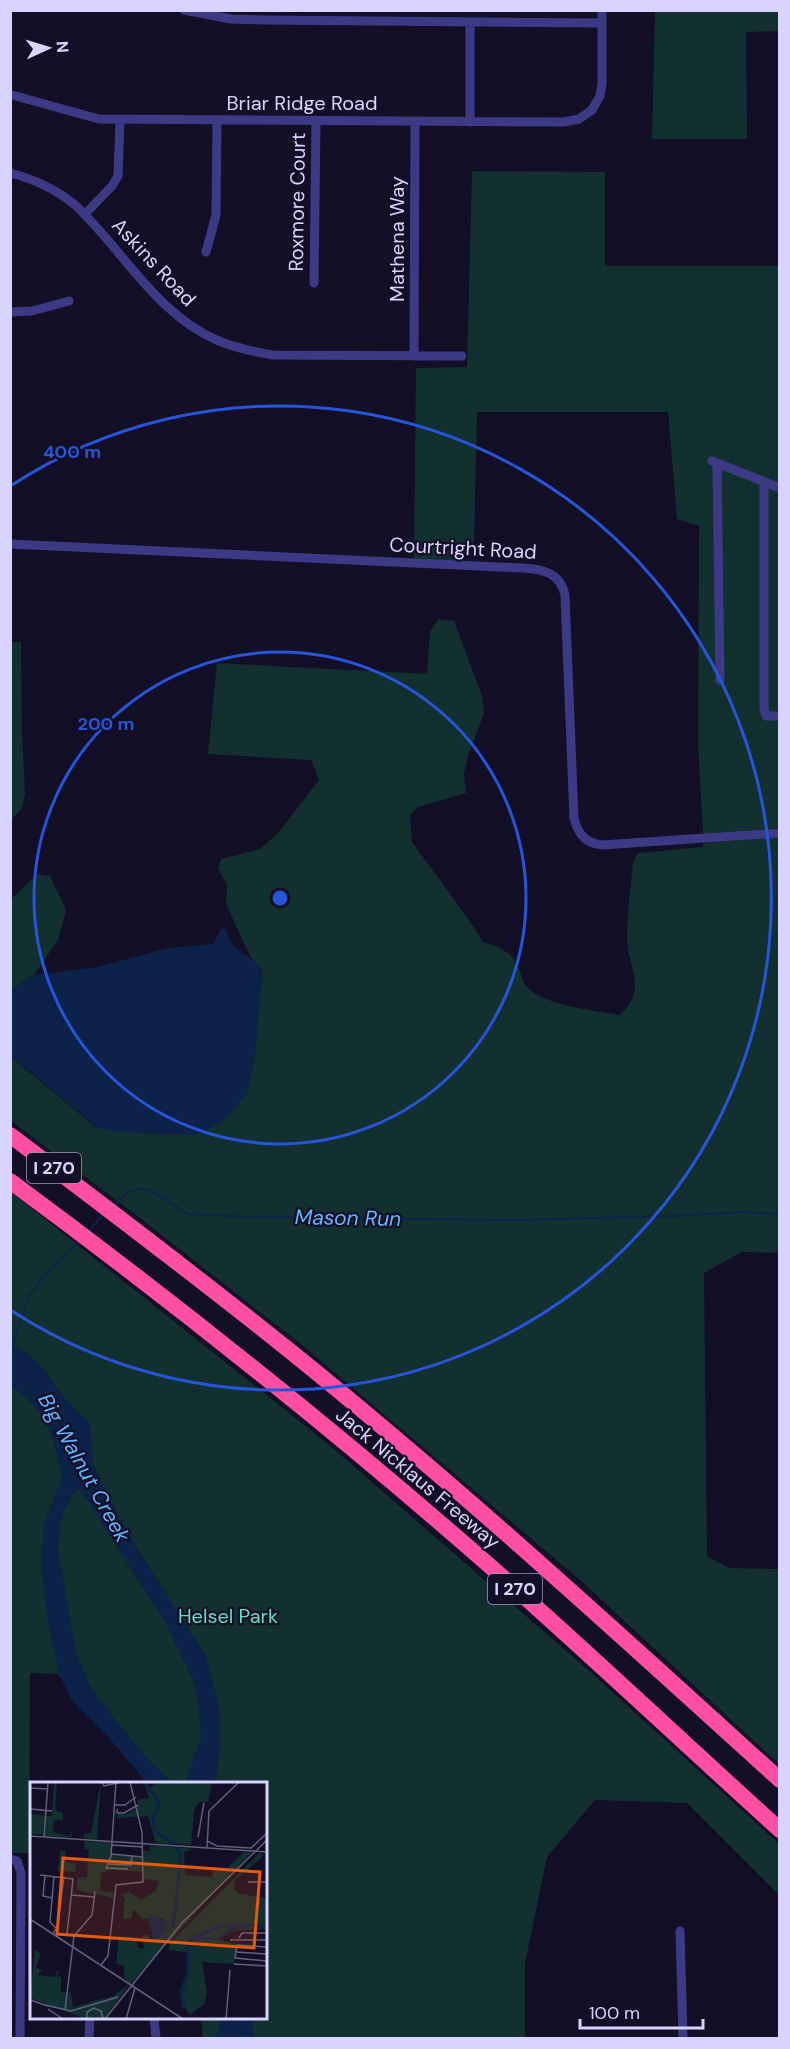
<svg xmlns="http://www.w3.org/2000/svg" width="790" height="2049" font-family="'DM Sans',sans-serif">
<rect width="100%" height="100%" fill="#130f26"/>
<path fill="#12302f" d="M655,11H779V31L746,32L747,139H652Z
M472,171L605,172V266H779V828L703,834L698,744L699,526L677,519L668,412H477L474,543L465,545L463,562L414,559L416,368L467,367Z
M438,619L454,621L482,696L484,713L469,753L464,773L466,793L418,807L410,815L412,842L469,920L483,942C499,947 512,951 519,969C521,974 523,982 526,986C543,1006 595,1010 620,1015C649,986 627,969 627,936C627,911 631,886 633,861L638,853L703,847V843L779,837V1253L742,1252L704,1273L707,1556L729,1568L779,1569V1764L580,1580L302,1345L132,1212L11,1121L10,1056L97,1128L262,979L261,969L250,956L226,904L227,886L218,868L221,859L260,849L279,832L319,780L311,760L208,754L217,663L427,674L430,632Z
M11,642H21L22,732L25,794L22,808L11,820Z
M38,874L50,876L66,910L58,940L34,975L11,990V899Z
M10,1191L327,1443L587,1669L779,1844V1895L687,1803L595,1800L547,1857L525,1963V2038H203L201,2018H266V1784L153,1783L58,1674L30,1673L29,1853H11Z"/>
<path fill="#0c2248" d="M221,929H226C228,935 230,943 235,947C248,959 260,958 262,979L255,1057L247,1094L225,1120L197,1135L115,1132L98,1128L11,1056V990L34,975L97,967L168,948L213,944Z
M11,1346C36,1352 51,1382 67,1400C74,1409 83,1416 90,1423L93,1464L113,1506L146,1562L206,1656L219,1706L220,1749L216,1783H177H185L201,1737L196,1687L164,1620L80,1489L72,1495L61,1517L58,1550L76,1653L90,1685L115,1720L154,1766L174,1783H147L109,1738L71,1700L59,1673L48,1623L41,1567L44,1525L62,1478L57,1455L48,1424L26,1397L11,1386Z
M221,2018H252L254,2038H216Z"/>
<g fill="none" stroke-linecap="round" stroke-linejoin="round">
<path stroke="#0c2248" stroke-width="2" d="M114,1205L126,1193L139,1189L150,1190L188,1214L249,1217L515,1220L674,1216L743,1212L780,1214
M89,1231L103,1215
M10,1353L29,1296L40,1281L79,1242"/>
<path stroke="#3d3a85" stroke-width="9" d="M184,10L231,19L265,20L602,23
M12,95L99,119L563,122L579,119L592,110L600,96L602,84V10
M470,122V22
M10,173C34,179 55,189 74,204C122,248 156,315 219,341C236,348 255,352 273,355L462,356
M85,214L112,186L118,176L120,120
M206,252L216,215L217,121
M314,283L316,121
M10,312L32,311L69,301
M414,356L415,122
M712,461L780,488
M717,464L720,680
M764,482V709L766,716H780
M10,544L523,568C543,569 561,573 565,596L574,818C578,834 585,843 602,845L780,833
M10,1859L17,1861L21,1873L20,2038
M680,1931L683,2038
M154,2018L156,2038
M89,2038L90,2018"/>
<path stroke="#ff4fa3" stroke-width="16" d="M10,1135C104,1206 198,1277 290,1351C459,1487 619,1634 780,1780
M10,1181C178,1305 342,1436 499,1574C594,1658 686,1745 780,1830"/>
</g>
<g fill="none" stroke="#2655da" stroke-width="3">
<circle cx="280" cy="898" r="246"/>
<path d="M12 485A492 492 0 1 1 12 1311"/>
</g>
<g text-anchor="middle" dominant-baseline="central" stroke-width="4.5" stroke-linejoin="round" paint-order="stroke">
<g fill="#130f26" stroke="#9e99be" stroke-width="1.5">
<rect x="27" y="1153" width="54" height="30" rx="4.5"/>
<rect x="488" y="1574" width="54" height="30" rx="4.5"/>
</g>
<g font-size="18" font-weight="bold" fill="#d9d4ff">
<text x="54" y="1168">I 270</text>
<text x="515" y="1589">I 270</text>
</g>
<g font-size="20" fill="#d9d4ff" stroke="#130f26">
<text x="302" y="103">Briar Ridge Road</text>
<text transform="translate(297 202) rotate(-89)">Roxmore Court</text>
<text transform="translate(397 239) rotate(-90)">Mathena Way</text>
<text transform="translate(154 262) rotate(47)">Askins Road</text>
<text transform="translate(463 548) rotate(3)">Courtright Road</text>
<text transform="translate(418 1478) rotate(40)">Jack Nicklaus Freeway</text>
</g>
<g font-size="20" fill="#5fe0c0" stroke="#130f26">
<text x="228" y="1616">Helsel Park</text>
</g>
<g font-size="21" font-style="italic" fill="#62b6ff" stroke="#130f26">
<text transform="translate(348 1218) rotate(1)">Mason Run</text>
<text transform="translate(84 1468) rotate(61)">Big Walnut Creek</text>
</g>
</g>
<g transform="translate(30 1782)">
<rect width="237" height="237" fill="#130f26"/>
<path d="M24,0H27L25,28L33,31V38L24,39L23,50L39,54L42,47L41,55L15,54L16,34H22ZM71,0L67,57L53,56L54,52L61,51ZM114,0L120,5L131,0H182L178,20H169L164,29L161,63L126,61L118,34L87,36L88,32H98L108,25L107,18L119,16ZM0,32L15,34L13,52H0ZM55,59L80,60L82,73L112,75L113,69H120V63L163,67L154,70L155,93L182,95L184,86L196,87L214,70L221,71L100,202L94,195V184L86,181L89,154L105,155L109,166L114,167L112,153H118L123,159L134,136L112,137L104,127L101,137L93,136L95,116L90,113L99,110L111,118L126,108L129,99L114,97L113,90L83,88L71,91L70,109L83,110L84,116L47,108L48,95H57L59,68L54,67ZM30,69H36V80L46,81L45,90L28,89ZM229,71L234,73L205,98L204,107L210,112L237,116V147L200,149L189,158L206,162L204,182L172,180L177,211L174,222L160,233L151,219L158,190L156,170L138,168L141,160ZM5,167L11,172L6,185L12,189L7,193L25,195L27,189H30L26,194L31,195V210L39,211L36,227L40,206L43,225L83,214L99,203L74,237H56L0,216Z" fill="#12302f"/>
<path d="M123,133L138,141L136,150L125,160L118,137ZM227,141L237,144V148L222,144L203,148L189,158L165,157L156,171L157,159L165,153L193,142ZM191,145L200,147L187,156L171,155Z" fill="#0c2248" fill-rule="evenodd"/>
<path fill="none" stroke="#0c2248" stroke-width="3" d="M115,0L129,20L123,37L125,49L145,62M143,146L151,73L147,66M154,226L151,210L158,190L157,166"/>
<path fill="none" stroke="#625e7d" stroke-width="1.5" d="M72,0L74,4L92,0M0,6L18,7M85,23H95L106,15M0,27L22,29M87,27V31H94L108,23M0,54L237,70M14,55L18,0M168,55L174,21M177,59L187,64L221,66L237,51M82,63L113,65M177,65L179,29L209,0M81,72L113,75M79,82L101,83L102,74M77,86L98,87M76,87L81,74L86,0M10,93L43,97L37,152M15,93L13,114L22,116M24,94L20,140L27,147M218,100H237M42,113L64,115M0,137L153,237M23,152L28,143L34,94M209,156L212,151H237M200,158H237M237,165L207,163L205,176L237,179M205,170L237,172M204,182L237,184M71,183L78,174L86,103L113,100L112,50L100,0M0,218L18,224M15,223L41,229L88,215M18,227L33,237M35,228L44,154L62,133L65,110M57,237V230L64,226L71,229L73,237M75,237L151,142L237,58M96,237L105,206M196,237L200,188"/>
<path fill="#e8590c" fill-opacity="0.15" stroke="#e8590c" stroke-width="3" d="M33,76L230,90L224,166L27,152Z"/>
<rect width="237" height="237" fill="none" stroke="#d9d4ff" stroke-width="3"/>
</g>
<circle cx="280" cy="898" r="9" fill="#2655da" stroke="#130f26" stroke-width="3"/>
<g font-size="18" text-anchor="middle" font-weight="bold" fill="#2655da" stroke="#130f26" stroke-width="4.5" stroke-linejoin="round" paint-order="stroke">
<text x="72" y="458">400 m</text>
<text x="106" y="730">200 m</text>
</g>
<rect width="790" height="2049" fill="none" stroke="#d9d4ff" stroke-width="24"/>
<g transform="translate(48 48) rotate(86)" stroke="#130f26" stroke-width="4.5" paint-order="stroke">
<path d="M0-4.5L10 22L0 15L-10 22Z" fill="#d9d4ff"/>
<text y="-9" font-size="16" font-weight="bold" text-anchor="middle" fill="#d9d4ff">N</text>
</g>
<path d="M580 2019v9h123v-9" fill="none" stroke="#d9d4ff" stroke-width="3"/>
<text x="589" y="2019" font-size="18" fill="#d9d4ff" stroke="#130f26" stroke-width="4.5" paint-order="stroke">100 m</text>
</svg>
